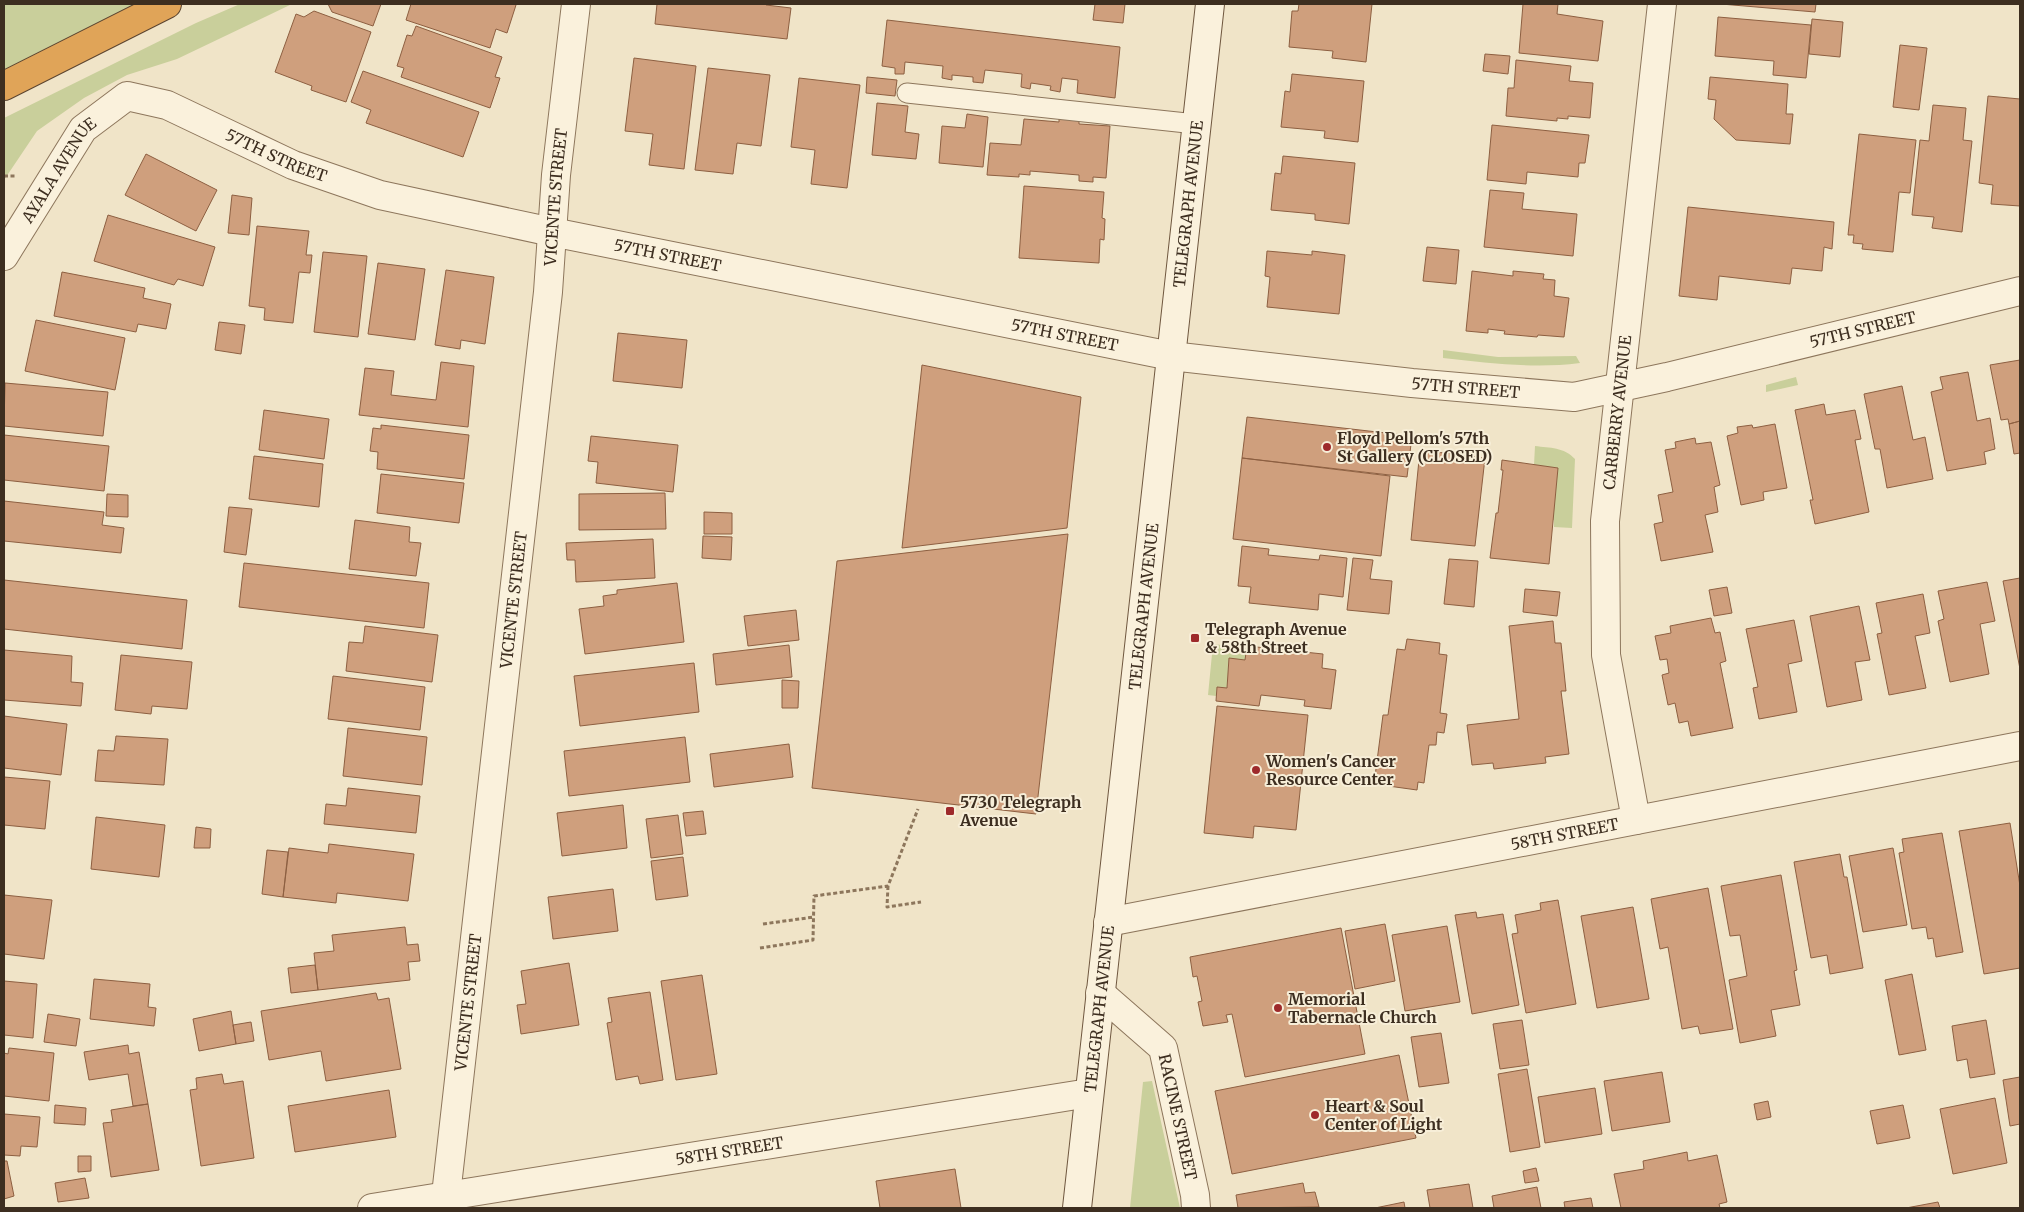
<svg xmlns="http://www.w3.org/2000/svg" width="2024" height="1212" font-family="Merriweather,serif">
<rect width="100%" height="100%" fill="#f0e4c8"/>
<path fill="#c9cf9b" d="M4,4H138L4,71Z
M240,4H292L177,59L127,75L84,98L37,131L4,180V118L196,23Z
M1443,350L1498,357L1576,356L1580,363C1534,369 1488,363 1443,358Z
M1796,377L1798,385L1766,392V385Z
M1535,446C1550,448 1564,447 1575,459L1572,528L1554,527V520H1552L1534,465Z
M1213,644L1247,648L1245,660L1229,659L1227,688L1217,687L1216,696L1208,695Z
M1152,1081L1180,1208H1130L1143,1082Z"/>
<path fill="#cf9f7d" stroke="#8d5f41" d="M328,4H381L373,26L332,12Z
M411,4H514L516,5L507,33L496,29L490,48L406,20Z
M657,4H766V5L791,8L787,39L655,24Z
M1095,4H1125L1123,23L1093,20Z
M1299,4H1372L1366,62L1332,58L1333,51L1289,47L1292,11H1298Z
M1523,4H1558L1557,14L1603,21L1598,61L1519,53Z
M1721,4H1816L1815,12Z
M314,11L371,32L346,102L311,90L312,86L275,72L296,14L304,17Z
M1718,17L1811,25L1806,78L1773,75L1774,61L1715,56Z
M1812,19L1843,22L1840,57L1809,54Z
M887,20L1120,47L1115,98L1077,93L1078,80L1062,78L1060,92L1050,90L1051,86L1031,83L1030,89L1021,87L1022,74L985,70L983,83L973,82V77L952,75V80L942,78L943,66L905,62L904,74H895V68L882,66Z
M416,26L502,57L495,77L500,78L490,108L401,77L404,68L397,66L407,35L412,36Z
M1900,45L1927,48L1919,110L1893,107Z
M1485,54L1510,56L1508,74L1483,71Z
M634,58L696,66L684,169L649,165L653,134L625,131Z
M1516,60L1571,66L1569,81L1593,83L1590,118L1568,116V119L1557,118V121L1506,116L1508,88H1514Z
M708,68L770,75L761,146L737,143L733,174L695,170Z
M363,71L479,112L463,157L366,123L371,110L351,102Z
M1292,74L1364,81L1358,142L1324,138L1325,131L1281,127L1285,91L1290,92Z
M867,77L897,80L895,96L866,93Z
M1710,77L1788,84L1786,114H1793L1790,144L1736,140L1714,119L1716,100L1708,99Z
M799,78L860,85L847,188L811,184L815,150L791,147Z
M1988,96L2020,99V206L1991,204L1993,185L1979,183Z
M877,103L908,106L905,132L919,134L916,159L872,155Z
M1933,105L1966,108L1963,140L1972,141L1962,232L1932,228L1934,217L1912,215L1920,140L1929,141Z
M967,114L988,117L983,167L939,163L942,126L965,128Z
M1024,119L1059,122V119L1079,120V124L1110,126L1106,178L1093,177V182L1079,181V175L1030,171V175L1019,174V177L987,175L990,143L1021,145Z
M1492,125L1589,135L1585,163H1579L1578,177L1527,172L1526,184L1487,180Z
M1859,134L1916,140L1910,193L1899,192L1893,252L1862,249L1863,244L1853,243L1854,235H1848Z
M146,154L217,190L196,231L125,195Z
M1283,156L1355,163L1349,224L1315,220V214L1271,210L1275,173L1281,174Z
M1024,186L1104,192L1102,218L1105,219L1104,240L1100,239L1099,263L1019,258Z
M1490,190L1524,193L1522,209L1577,214L1573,256L1484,247Z
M232,195L252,198L249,235L228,233Z
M1688,207L1834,222L1832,249L1824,247L1822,271L1792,268L1790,284L1719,276L1717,300L1679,296Z
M108,215L215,247L203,286L178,279L174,285L94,261Z
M257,226L309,231L306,255H312L310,273L299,272L293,323L264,320L265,308L249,306Z
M1427,247L1459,250L1456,284L1423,281Z
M1267,251L1312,255V251L1345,255L1339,314L1267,307L1270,277L1265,276Z
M323,252L367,256L358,337L314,332Z
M378,263L425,269L415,340L368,334Z
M446,270L494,277L485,344L461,340L460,349L435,345Z
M1472,271L1513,276V271L1544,274L1543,279L1555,280L1554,296L1569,298L1564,337L1538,335L1537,337L1504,334L1505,331L1488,329V333L1466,331Z
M62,272L145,288L143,298L171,304L166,329L138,324L136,332L54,316Z
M36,320L125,338L115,390L25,371Z
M219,322L245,325L241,354L215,350Z
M618,333L687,340L682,388L613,381Z
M2020,360V421L2009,424L2008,419L2001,420L1990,365Z
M441,362L474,366L468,427L359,415L365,368L394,371L391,395L436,400Z
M922,365L1081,397L1067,528L902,548Z
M1968,372L1977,421L1990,418L1995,449L1984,452L1986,464L1947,471L1931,392L1943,389L1940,377Z
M5,383L108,392L103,436L4,426Z
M1902,386L1913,440L1925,437L1933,479L1887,488L1880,449H1875L1864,394Z
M1824,404L1826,415L1855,410L1861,439L1855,440L1869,512L1815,524L1810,500H1813L1795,410Z
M264,410L329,419L324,459L259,450Z
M1247,417L1412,436L1407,477L1242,458Z
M2020,421V453L2014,454L2009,424Z
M1775,424L1787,488L1763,492L1764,500L1741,505L1727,436L1738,433L1737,427L1752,425L1753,428Z
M381,425L469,435L464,479L377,469L378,452L370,451L373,428L381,429Z
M4,435L109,446L104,491L4,480Z
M591,436L678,445L673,492L596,483L598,462L588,461Z
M1695,438L1696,444L1711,442L1720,485L1714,487L1718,512L1705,515L1713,552L1661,561L1654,524L1663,522L1658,495L1673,492L1665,450L1676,448L1675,442Z
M1420,450L1485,458L1475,546L1411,540Z
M254,456L323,464L319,507L249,499Z
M1242,458L1390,476L1381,556L1233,539Z
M1502,460L1558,468L1549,564L1490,558L1496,513H1498L1503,470H1501Z
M381,474L464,483L459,523L377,513Z
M665,493L666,529L579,530V494Z
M107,494L128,495V517L106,516Z
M4,501L104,512L102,525L124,528L121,553L4,541Z
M229,507L252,509L246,555L224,552Z
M704,512L732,513V534H704Z
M355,520L410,527L409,542L421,543L416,576L349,569Z
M1068,534L1036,814L812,788L837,561Z
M703,536L732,537L731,560L702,558Z
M653,539L655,578L576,582L575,560H567L566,543Z
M1242,546L1269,549L1268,555L1319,560L1320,555L1347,558L1343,597L1319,594L1318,610L1249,603L1251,587L1238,586Z
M1353,558L1373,560L1370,579L1392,581L1389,614L1347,610Z
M1449,559L1478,561L1474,607L1444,604Z
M244,563L429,583L424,628L239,607Z
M2020,578V669L2003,581Z
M4,580L187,600L182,649L4,629Z
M1987,582L1995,621L1980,624L1989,674L1950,682L1938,621L1944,619L1938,591Z
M677,583L684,642L585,654L579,609L604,606L603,596L617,594V590Z
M1727,587L1732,613L1714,616L1709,590Z
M1525,589L1560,592L1557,616L1523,612Z
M1923,594L1930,633L1915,636L1926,688L1889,695L1877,634L1882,633L1876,603Z
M1859,606L1870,660L1855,662L1862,700L1827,707L1810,616Z
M796,610L799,640L748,646L744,616Z
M1711,618L1715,633L1720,632L1726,661L1720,663L1733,728L1691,736L1688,721L1679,723L1675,703L1668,705L1662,675L1669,673L1667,659L1660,660L1655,636L1671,633L1670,626Z
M1794,620L1802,661L1788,664L1797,712L1759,719L1753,688L1758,687L1746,629Z
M1553,621L1555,643H1561L1566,691H1561L1569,754L1545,757L1546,763L1494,769L1493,763L1472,765L1467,725L1519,719L1509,626Z
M365,626L438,635L432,682L346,671L349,642L363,643Z
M1407,639L1440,643L1439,654L1447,655L1440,713L1447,714L1444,733L1437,732L1436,745H1429L1424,783L1418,782L1417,790L1374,784L1383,715H1388L1397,649L1405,650Z
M789,645L792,677L716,685L713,654Z
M1247,646L1323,654L1322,668L1336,670L1331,709L1304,706L1305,700L1261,695L1259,706L1216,701L1217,687L1227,688L1229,658L1245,660Z
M4,650L72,656L71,682L83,683L81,706L4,700Z
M121,655L192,662L187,709L152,706L151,714L115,710Z
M694,663L699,712L580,726L574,676Z
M333,676L425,687L420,730L328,719Z
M782,680L799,681L798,708H782Z
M1217,706L1308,715L1296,830L1254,826L1253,838L1204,833Z
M4,716L67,724L61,775L4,768Z
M348,728L427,737L422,785L343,776Z
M116,736L168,739L164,785L95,781L98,750L114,751Z
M685,737L690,782L569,796L564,751Z
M789,744L793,777L714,787L710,754Z
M4,777L50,781L45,829L4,825Z
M348,788L420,796L416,833L324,824L326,804L346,806Z
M623,805L627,848L562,856L557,813Z
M703,811L706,834L686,836L683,813Z
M678,815L683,854L651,858L646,819Z
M96,817L165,825L159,877L91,869Z
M2010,823L2020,886V968L1984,974L1959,831Z
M196,827L211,829L210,848H194Z
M1942,833L1963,952L1936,957L1933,938L1928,939L1926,927L1912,929L1899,853L1904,852L1902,839Z
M329,844L414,854L408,901L337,893L336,903L283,897L289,848L328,853Z
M1893,848L1907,925L1863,932L1849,856Z
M267,850L288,852L283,897L262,894Z
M1840,854L1844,877H1847L1863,968L1830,974L1827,955L1811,958L1794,862Z
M683,857L688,896L656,900L651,861Z
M1781,875L1797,970L1794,971L1800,1005L1771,1010L1776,1036L1740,1043L1729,980L1747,976L1740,935L1730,936L1721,886Z
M1708,888L1733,1029L1700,1034L1698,1026L1682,1029L1668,947L1660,949L1651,899Z
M613,889L618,931L553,939L548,897Z
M4,895L52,900L44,959L4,954Z
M1558,900L1576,1004L1526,1013L1512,934L1518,933L1515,915L1541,910L1540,903Z
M1633,907L1649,999L1597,1008L1581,916Z
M1476,912L1477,918L1503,914L1519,1005L1472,1014L1455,915Z
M1385,924L1395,981L1355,989L1345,931Z
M1447,926L1460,1002L1405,1011L1392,935Z
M405,927L407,945L418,944L420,961L408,962L410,980L318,990L314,953L334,951L332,935Z
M1341,928L1365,1054L1245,1077L1232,1014L1226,1015L1228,1022L1203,1026L1198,1002L1202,1001L1197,976L1193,977L1190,957Z
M569,963L579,1025L521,1034L517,1005L526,1004L521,971Z
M315,965L318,990L291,993L288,968Z
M1912,974L1926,1050L1899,1055L1885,980Z
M702,975L717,1074L676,1080L661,981Z
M94,979L150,984L148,1007L156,1008L154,1026L90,1019Z
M4,981L37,984L33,1038L4,1035Z
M650,992L663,1080L640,1084L638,1076L616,1080L607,1023L612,1022L608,998Z
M376,993L378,1000L389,998L401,1069L326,1081L321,1051L269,1060L261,1011Z
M231,1011L236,1044L199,1051L193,1019Z
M48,1014L80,1019L76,1046L44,1042Z
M1522,1020L1529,1065L1500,1069L1493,1024Z
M1986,1020L1995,1074L1970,1078L1967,1059L1957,1061L1952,1026Z
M251,1022L254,1041L236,1044L233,1025Z
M1441,1033L1449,1083L1419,1087L1411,1037Z
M128,1045L129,1054L139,1052L148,1104L133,1106L128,1074L89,1080L84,1052Z
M9,1048L54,1053L49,1101L4,1096V1053L8,1054Z
M1399,1055L1416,1138L1232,1174L1215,1091Z
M1527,1069L1540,1147L1510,1152L1498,1074Z
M1662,1072L1670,1122L1612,1131L1604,1081Z
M222,1074L224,1084L243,1081L254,1158L201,1166L190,1090L197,1089L196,1078Z
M2020,1077V1124L2010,1126L2003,1080Z
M1595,1088L1602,1134L1545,1143L1538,1097Z
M389,1090L396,1137L295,1152L288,1106Z
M1995,1098L2007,1163L1953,1174L1940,1109Z
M1768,1101L1771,1117L1757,1120L1754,1104Z
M148,1104L159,1170L111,1177L103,1123L113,1122L111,1110Z
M55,1105L86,1108L85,1125L54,1123Z
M1903,1105L1910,1138L1877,1144L1870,1111Z
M4,1114L40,1117L37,1147L21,1146L20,1156L4,1155Z
M1687,1152L1688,1161L1717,1155L1727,1202L1719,1204L1720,1208H1621L1614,1174L1644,1169L1643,1161Z
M78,1156H91V1171L78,1172Z
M4,1161H7L14,1196L4,1199Z
M1536,1168L1539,1181L1525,1183L1523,1171Z
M955,1169L961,1208H880L876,1181Z
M85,1178L89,1198L58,1202L55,1183Z
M1303,1183L1305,1193L1315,1192L1319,1207L1238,1208L1236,1195Z
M1469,1184L1473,1208H1430L1427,1190Z
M1537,1187L1541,1208H1494L1492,1196Z
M1591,1198L1593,1208H1565L1564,1202Z
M1404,1202L1405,1208H1375Z
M1938,1202L1940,1208H1906Z"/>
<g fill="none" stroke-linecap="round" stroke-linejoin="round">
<g stroke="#8d765c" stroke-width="21">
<path id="lane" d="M907,93L1196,124"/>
</g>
<g stroke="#8d765c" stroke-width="30">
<g id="street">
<path id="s1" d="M4,256L83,129L127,96L167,105L293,165L380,195L552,232L1171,356L1412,383L1574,397L1667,377L2020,291"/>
<path id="s2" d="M1636,820L1606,655L1605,521L1662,4"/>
<path id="s3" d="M1108,922L2020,746"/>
<path id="s4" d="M1100,993L1163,1048L1195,1195L1196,1208"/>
<path id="s5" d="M446,1195L548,292L556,175L576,4"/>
<path id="s6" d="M372,1208L1089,1093"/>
</g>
</g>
<g stroke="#6f573f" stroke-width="30">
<g id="secondary">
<path id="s7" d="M1077,1208L1210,4"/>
</g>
</g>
<g stroke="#5b4430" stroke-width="30">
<path id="highway" d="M4,86L167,4"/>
</g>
<path stroke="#8d765c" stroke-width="3" stroke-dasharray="4 2.5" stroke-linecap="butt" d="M4,176H16
M888,886L887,907L921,902
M763,924L814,917
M760,948L813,940L814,896L888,886L918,809"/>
<use href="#lane" stroke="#faf1dc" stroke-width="19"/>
<use href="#street" stroke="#faf1dc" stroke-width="28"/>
<use href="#secondary" stroke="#faf1dc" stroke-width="28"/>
<use href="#highway" stroke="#e0a458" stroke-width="28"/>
</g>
<g fill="#9e2a2b" stroke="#f7eed8" stroke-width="2">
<circle cx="1327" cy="447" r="5"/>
<rect x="1190" y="633" width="10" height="10" rx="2.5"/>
<circle cx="1256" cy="770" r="5"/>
<rect x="945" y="806" width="10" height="10" rx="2.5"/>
<circle cx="1278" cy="1008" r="5"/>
<circle cx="1315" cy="1115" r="5"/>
</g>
<g text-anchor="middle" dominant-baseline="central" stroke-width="4" stroke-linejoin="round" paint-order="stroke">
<g font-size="16" fill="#3d2e20" stroke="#f7eed8">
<text stroke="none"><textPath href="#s1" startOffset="366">57TH STREET</textPath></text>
<text stroke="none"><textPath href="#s1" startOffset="102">AYALA AVENUE</textPath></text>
<text stroke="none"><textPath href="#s5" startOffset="1004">VICENTE STREET</textPath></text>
<text stroke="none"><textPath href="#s7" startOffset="1010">TELEGRAPH AVENUE</textPath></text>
<text stroke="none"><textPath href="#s1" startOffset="771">57TH STREET</textPath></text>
<text stroke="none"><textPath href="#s1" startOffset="1986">57TH STREET</textPath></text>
<text stroke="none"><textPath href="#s1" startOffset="1176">57TH STREET</textPath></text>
<text stroke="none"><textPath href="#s1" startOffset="1581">57TH STREET</textPath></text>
<text stroke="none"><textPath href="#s2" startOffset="411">CARBERRY AVENUE</textPath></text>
<text stroke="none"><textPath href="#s5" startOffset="599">VICENTE STREET</textPath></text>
<text stroke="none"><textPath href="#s7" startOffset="605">TELEGRAPH AVENUE</textPath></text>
<text stroke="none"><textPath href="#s3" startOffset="465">58TH STREET</textPath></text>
<text stroke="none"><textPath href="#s5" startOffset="194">VICENTE STREET</textPath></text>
<text stroke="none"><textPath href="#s7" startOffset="200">TELEGRAPH AVENUE</textPath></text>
<text stroke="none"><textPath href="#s4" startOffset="154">RACINE STREET</textPath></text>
<text stroke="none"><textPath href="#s6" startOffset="362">58TH STREET</textPath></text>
</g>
<g font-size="16" font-weight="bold" fill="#3d2e20" stroke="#f7eed8" text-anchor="start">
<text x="1337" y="438">Floyd Pellom's 57th<tspan x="1337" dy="18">St Gallery (CLOSED)</tspan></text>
<text x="1205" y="629">Telegraph Avenue<tspan x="1205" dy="18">&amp; 58th Street</tspan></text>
<text x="1266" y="761">Women's Cancer<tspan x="1266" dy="18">Resource Center</tspan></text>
<text x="960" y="802">5730 Telegraph<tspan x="960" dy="18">Avenue</tspan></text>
<text x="1288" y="999">Memorial<tspan x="1288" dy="18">Tabernacle Church</tspan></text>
<text x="1325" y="1106">Heart &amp; Soul<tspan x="1325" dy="18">Center of Light</tspan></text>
</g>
</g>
<rect width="2024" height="1212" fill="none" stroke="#3d2e20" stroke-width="10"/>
</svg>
